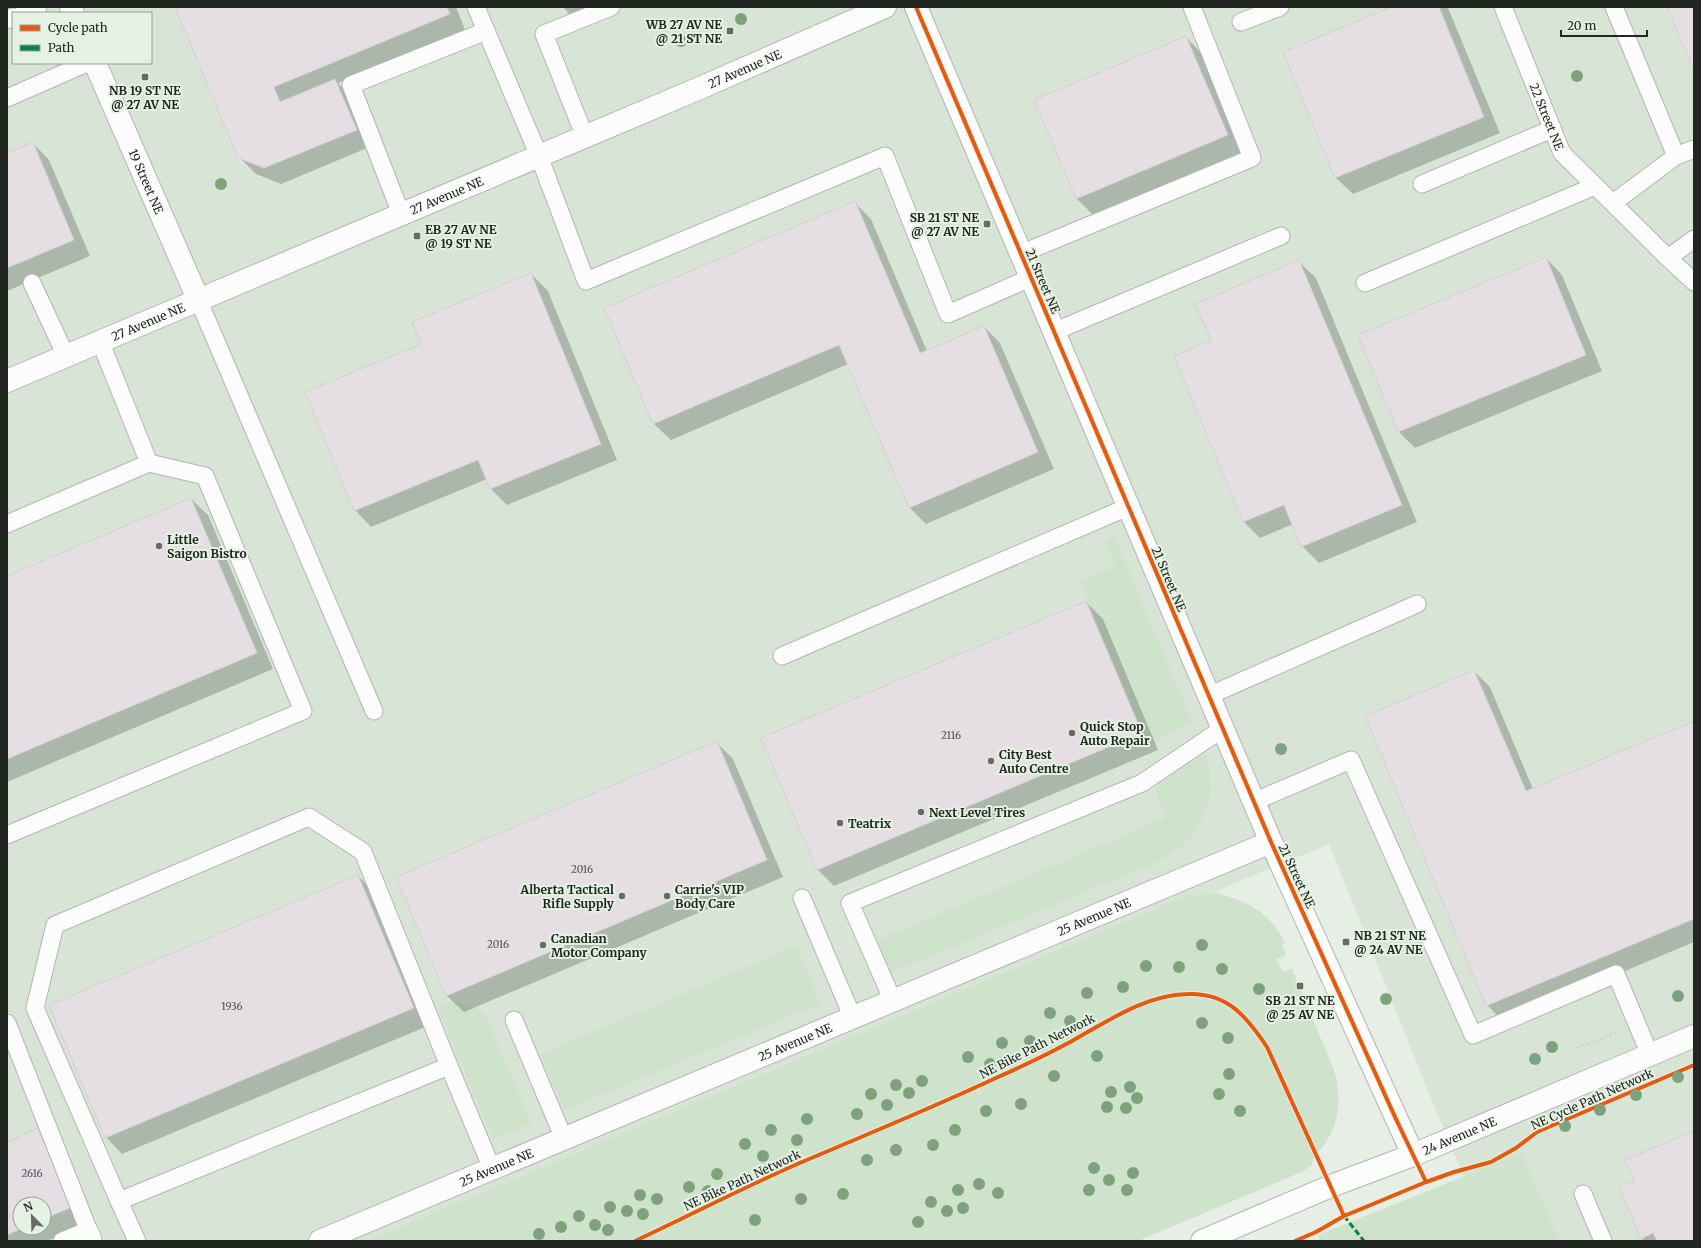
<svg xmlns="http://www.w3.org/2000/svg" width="1701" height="1248" font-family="Merriweather,serif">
<rect width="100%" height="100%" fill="#e7eee6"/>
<path fill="#d8e5d6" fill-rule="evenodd" d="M7,7H1694V1241H1491L1433,1104L1329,844L378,1241H7ZM13,13H151V63H13ZM20,1204H44V1228H20Z"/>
<path fill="#cfe3cc" d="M1113,533L1192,721L1153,743L1149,748L1080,581L1114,567L1111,554L1104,543Z
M1205,753C1216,780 1210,816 1190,838C1183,846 1174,852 1166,858L889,974L876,941L1165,818C1163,809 1154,796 1157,786C1161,772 1191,757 1205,753Z
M1215,893C1247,900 1269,912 1285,942L1282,944L1286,955L1277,959L1283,972L1292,969L1334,1070C1341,1095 1341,1119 1326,1142C1321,1151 1312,1155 1312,1165L1304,1171L1138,1241H368L1179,899L1187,897Z
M797,946L817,995L819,1004L566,1110L562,1104L540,1054Z
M455,1001L484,1012L532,1123L496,1139L489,1130L438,1009Z
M1522,1153L1560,1241H1320L1318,1235Z"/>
<path fill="#0003" fill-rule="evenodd" d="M176,7H456L465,30L338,83L351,97L372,146L281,184L256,174L239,157Z
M563,7H589L570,15Z
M1394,7L1448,8L1500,133L1353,194L1336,178L1284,52Z
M1186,37L1202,54L1244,151L1093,215L1076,198Z
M33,143L49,160L90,256L7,291V154Z
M855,203L871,219L927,351L984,327L1000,343L1054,469L926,524L909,507L848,364L671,440L654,424L605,309Z
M1546,258L1562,275L1602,371L1415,448L1399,432L1359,336Z
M1299,262L1316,278L1417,522L1319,563L1302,546L1293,524L1260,538L1244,522L1212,341Z
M531,274L548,291L617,460L507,505L491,489L487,479L371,527L355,510L422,344Z
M191,499L208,515L273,669L7,782V577Z
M1086,602L1103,619L1158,750L834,886L817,869Z
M1474,671L1490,687L1533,789L1694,722V942L1504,1022L1487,1005Z
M717,743L733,759L783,877L464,1012L447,996L397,878Z
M358,876L375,892L430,1025L122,1154L106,1137Z
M38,1129L55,1146L88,1223L47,1241H7V1143ZM20,1204H44V1228H20Z
M1694,1132V1241H1644L1641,1238Z"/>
<path fill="#e5dee3" stroke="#d0d1cf" d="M175,7H447L450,14L274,87L280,102L335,79L357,130L264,168L238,158Z
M1391,7H1439L1484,117L1335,178L1283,52Z
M1667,7H1694V71Z
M1186,36L1228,135L1076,199L1034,100Z
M33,142L74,240L7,268V153Z
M855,201L920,353L984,326L1038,452L909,508L839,345L653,424L604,308Z
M1546,257L1586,355L1398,432L1358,335Z
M1299,260L1402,505L1301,547L1284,505L1243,522L1174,356L1211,340L1195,304Z
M531,273L601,444L490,489L478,460L354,511L305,392L421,344L412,322Z
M191,498L257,653L7,759V576Z
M1086,601L1142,733L817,870L761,738Z
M1474,670L1526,791L1694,721V919L1486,1006L1365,716Z
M717,741L767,860L446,996L396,877Z
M358,875L414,1008L105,1138L49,1005Z
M38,1128L72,1207L44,1219V1204H20V1228H23L7,1235V1142Z
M1694,1131V1241H1657L1653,1233L1641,1239L1619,1187L1634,1181L1625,1160Z"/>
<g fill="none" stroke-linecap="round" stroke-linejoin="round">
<g stroke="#b1b6b0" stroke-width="19">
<g id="lane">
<path d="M476,7L539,156L586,281L885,156L948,314L1030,278"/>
<path id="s1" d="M1503,7L1562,153L1668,258L1694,282"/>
<path d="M23,13L38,7"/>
<path d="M7,20L13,17"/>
<path d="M1241,22L1280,7"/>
<path d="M7,98L87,63"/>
<path d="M585,137L544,34L611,7"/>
<path d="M1676,156L1694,149"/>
<path d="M1422,184L1552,129"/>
<path d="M1613,203L1676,156L1614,7"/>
<path d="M401,214L351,85L486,31"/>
<path d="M1020,254L1252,158L1192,7"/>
<path d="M1668,258L1694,239"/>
<path d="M32,283L66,356"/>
<path d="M1365,283L1595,186"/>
<path d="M198,299L374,711"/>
<path d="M1053,332L1281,236"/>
<path d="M7,524L149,463L100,341"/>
<path d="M782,656L1128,507"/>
<path d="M1208,696L1417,604"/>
<path d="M1253,802L1351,760L1473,1035L1616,974L1650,1055"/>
<path d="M7,835L303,711L205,476L149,463"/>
<path d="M802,898L853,1018"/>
<path d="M893,1001L850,903L1142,783L1222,729"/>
<path d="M514,1020L564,1139"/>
<path d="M7,1023L90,1234"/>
<path d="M1583,1194L1603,1241"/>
<path d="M119,1201L35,1008L55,925L309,817L363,852L449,1066"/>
<path d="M62,1241L89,1230L93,1239"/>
<path d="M137,1241L119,1201L449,1066L492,1169"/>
</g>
</g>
<g stroke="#b1b6b0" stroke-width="24">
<g id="street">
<path d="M916,7L1271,842L1413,1155"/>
<path id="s2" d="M320,1241L1271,842"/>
<path id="s3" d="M1202,1241L1331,1186L1413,1155L1694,1036"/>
</g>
</g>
<g stroke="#b1b6b0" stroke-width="24">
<g id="secondary">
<path d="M71,7L73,13"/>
<path id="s4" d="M95,63L198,299"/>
<path id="s5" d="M7,381L700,88L885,7"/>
</g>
</g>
<path stroke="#d1d4d1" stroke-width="2.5" stroke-dasharray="3 2" stroke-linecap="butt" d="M1577,1048L1616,1033"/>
<use href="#lane" stroke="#fbfcfb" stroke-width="17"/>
<use href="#street" stroke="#fbfcfb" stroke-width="22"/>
<use href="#secondary" stroke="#fbfcfb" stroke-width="22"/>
<path stroke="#00873e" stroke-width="3" stroke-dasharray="6 3" stroke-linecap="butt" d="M1344,1216L1364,1241"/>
<g stroke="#e4f1e3" stroke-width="6">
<path id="cycleway" d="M916,7L1271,842L1395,1117L1426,1182
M635,1241C691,1215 746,1186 802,1162C868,1134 934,1107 998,1077C1023,1066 1048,1054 1072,1041C1108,1021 1147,994 1189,994C1228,993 1247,1017 1267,1047L1344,1216
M1295,1241L1316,1232L1344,1216L1426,1182L1454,1172L1491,1162L1516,1148L1537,1132L1694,1065"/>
</g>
<use href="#cycleway" stroke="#e8590c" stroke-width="4"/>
</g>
<g fill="#7ea37c">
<circle cx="741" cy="19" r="6"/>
<circle cx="681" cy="41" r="6"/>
<circle cx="1577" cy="76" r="6"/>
<circle cx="221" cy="184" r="6"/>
<circle cx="1281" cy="749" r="6"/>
<circle cx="1202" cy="945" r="6"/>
<circle cx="1146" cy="966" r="6"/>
<circle cx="1179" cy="967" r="6"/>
<circle cx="1222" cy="969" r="6"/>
<circle cx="1123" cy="987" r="6"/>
<circle cx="1259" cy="989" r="6"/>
<circle cx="1087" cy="993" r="6"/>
<circle cx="1678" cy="996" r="6"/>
<circle cx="1386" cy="999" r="6"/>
<circle cx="1050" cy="1013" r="6"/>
<circle cx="1070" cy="1021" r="6"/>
<circle cx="1202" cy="1023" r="6"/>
<circle cx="1228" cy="1038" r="6"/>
<circle cx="1030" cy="1041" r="6"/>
<circle cx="1002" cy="1043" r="6"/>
<circle cx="1552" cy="1047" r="6"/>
<circle cx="1097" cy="1056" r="6"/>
<circle cx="968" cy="1057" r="6"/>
<circle cx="1535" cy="1059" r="6"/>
<circle cx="990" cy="1064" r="6"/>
<circle cx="1229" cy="1074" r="6"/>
<circle cx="1054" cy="1076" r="6"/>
<circle cx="1678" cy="1077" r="6"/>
<circle cx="922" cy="1081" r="6"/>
<circle cx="896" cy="1085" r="6"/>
<circle cx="1130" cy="1087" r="6"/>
<circle cx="1111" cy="1092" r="6"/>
<circle cx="909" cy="1093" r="6"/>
<circle cx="871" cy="1094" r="6"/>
<circle cx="1219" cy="1094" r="6"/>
<circle cx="1636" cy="1095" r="6"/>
<circle cx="1137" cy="1098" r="6"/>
<circle cx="1021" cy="1104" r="6"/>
<circle cx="887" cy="1105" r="6"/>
<circle cx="1107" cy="1107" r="6"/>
<circle cx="1126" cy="1108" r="6"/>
<circle cx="1600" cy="1110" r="6"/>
<circle cx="986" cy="1111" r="6"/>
<circle cx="1240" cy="1111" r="6"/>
<circle cx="857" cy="1114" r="6"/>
<circle cx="807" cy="1119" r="6"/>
<circle cx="1565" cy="1126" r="6"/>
<circle cx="771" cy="1130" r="6"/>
<circle cx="955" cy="1130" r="6"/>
<circle cx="797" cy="1140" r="6"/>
<circle cx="745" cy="1144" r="6"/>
<circle cx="933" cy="1145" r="6"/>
<circle cx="896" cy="1150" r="6"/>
<circle cx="763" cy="1156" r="6"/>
<circle cx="867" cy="1160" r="6"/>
<circle cx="1094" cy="1168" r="6"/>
<circle cx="1133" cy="1173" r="6"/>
<circle cx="717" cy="1174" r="6"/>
<circle cx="1109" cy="1180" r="6"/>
<circle cx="979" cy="1184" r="6"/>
<circle cx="689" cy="1187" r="6"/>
<circle cx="958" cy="1190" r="6"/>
<circle cx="1089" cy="1190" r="6"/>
<circle cx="1127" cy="1190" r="6"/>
<circle cx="708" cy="1191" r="6"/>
<circle cx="998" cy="1193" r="6"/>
<circle cx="843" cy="1194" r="6"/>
<circle cx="640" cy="1195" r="6"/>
<circle cx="657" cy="1199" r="6"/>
<circle cx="801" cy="1199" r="6"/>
<circle cx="931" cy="1202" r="6"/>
<circle cx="610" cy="1207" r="6"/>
<circle cx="963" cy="1208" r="6"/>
<circle cx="627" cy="1211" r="6"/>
<circle cx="947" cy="1211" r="6"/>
<circle cx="643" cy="1214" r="6"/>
<circle cx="579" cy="1216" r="6"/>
<circle cx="755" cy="1220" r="6"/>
<circle cx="918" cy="1222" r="6"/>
<circle cx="595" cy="1225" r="6"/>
<circle cx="561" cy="1227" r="6"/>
<circle cx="608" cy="1230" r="6"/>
<circle cx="539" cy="1234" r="6"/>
</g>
<g fill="#666c65" stroke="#e4f1e3" stroke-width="1.5">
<rect x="726" y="27" width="8" height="8" rx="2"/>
<rect x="141" y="73" width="8" height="8" rx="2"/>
<rect x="983" y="220" width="8" height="8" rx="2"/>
<rect x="413" y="232" width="8" height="8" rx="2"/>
<circle cx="159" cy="546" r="4"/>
<circle cx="1072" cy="733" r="4"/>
<circle cx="991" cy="761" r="4"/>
<circle cx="921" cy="812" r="4"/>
<circle cx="840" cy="823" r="4"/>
<circle cx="622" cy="896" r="4"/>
<circle cx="667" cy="896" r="4"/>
<rect x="1342" y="938" width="8" height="8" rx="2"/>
<circle cx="543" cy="945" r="4"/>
<rect x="1296" y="982" width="8" height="8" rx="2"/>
</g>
<g text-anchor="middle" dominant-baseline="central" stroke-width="4" stroke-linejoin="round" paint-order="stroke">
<g font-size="10" fill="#525451">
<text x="951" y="735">2116</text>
<text x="582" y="869">2016</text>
<text x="498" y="944">2016</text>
<text x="232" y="1006">1936</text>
<text x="32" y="1173">2616</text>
</g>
<g font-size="12" font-weight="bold" fill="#212620" stroke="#e4f1e3" text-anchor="start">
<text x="722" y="24" text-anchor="end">WB 27 AV NE<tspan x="722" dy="14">@ 21 ST NE</tspan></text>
<text x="145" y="90" text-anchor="middle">NB 19 ST NE<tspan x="145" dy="14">@ 27 AV NE</tspan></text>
<text x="979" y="217" text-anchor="end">SB 21 ST NE<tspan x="979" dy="14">@ 27 AV NE</tspan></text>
<text x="425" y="229">EB 27 AV NE<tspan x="425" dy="14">@ 19 ST NE</tspan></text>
<text x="167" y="539">Little<tspan x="167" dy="14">Saigon Bistro</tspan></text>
<text x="1080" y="726">Quick Stop<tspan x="1080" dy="14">Auto Repair</tspan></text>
<text x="999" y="754">City Best<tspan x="999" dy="14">Auto Centre</tspan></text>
<text x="929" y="812">Next Level Tires</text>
<text x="848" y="823">Teatrix</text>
<text x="614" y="889" text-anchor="end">Alberta Tactical<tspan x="614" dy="14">Rifle Supply</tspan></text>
<text x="675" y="889">Carrie's VIP<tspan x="675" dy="14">Body Care</tspan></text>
<text x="1354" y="935">NB 21 ST NE<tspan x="1354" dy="14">@ 24 AV NE</tspan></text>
<text x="551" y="938">Canadian<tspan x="551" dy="14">Motor Company</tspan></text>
<text x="1300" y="1000" text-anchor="middle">SB 21 ST NE<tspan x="1300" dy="14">@ 25 AV NE</tspan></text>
</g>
<g font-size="12" fill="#212620" stroke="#e4f1e3">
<text stroke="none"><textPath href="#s5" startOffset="801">27 Avenue NE</textPath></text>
<text stroke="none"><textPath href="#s1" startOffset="118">22 Street NE</textPath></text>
<text stroke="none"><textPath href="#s4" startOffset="129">19 Street NE</textPath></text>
<text stroke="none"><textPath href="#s5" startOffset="477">27 Avenue NE</textPath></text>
<text transform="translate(1043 281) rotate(67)">21 Street NE</text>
<text stroke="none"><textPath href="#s5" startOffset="153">27 Avenue NE</textPath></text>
<text transform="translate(1169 579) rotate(67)">21 Street NE</text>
<text transform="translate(1297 876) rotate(65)">21 Street NE</text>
<text stroke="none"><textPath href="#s2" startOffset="839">25 Avenue NE</textPath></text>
<text stroke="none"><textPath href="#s2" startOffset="515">25 Avenue NE</textPath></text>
<text transform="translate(1037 1046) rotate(-27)">NE Bike Path Network</text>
<text transform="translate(1592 1099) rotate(-24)">NE Cycle Path Network</text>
<text stroke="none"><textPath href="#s3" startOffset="278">24 Avenue NE</textPath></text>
<text stroke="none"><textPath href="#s2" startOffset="191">25 Avenue NE</textPath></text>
<text transform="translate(742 1180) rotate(-25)">NE Bike Path Network</text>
</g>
</g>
<rect width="1701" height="1248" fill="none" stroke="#212620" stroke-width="16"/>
<rect x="12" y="12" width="140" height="52" fill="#e4f1e3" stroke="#96a095"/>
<rect x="20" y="25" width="20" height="6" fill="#e8590c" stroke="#96a095"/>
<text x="48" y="32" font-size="12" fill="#212620">Cycle path</text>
<rect x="20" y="45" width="20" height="6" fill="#00873e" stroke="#96a095"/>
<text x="48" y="52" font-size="12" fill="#212620">Path</text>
<g transform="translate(32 1216) rotate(337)"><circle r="19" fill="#e4f1e3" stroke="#96a095"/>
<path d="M0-3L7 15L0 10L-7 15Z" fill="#666c65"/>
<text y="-6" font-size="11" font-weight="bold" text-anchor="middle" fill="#212620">N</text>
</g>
<path d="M1561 30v6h86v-6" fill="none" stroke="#212620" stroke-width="2"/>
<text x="1567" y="30" font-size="12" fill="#212620" stroke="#e4f1e3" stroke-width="3" paint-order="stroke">20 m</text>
</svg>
